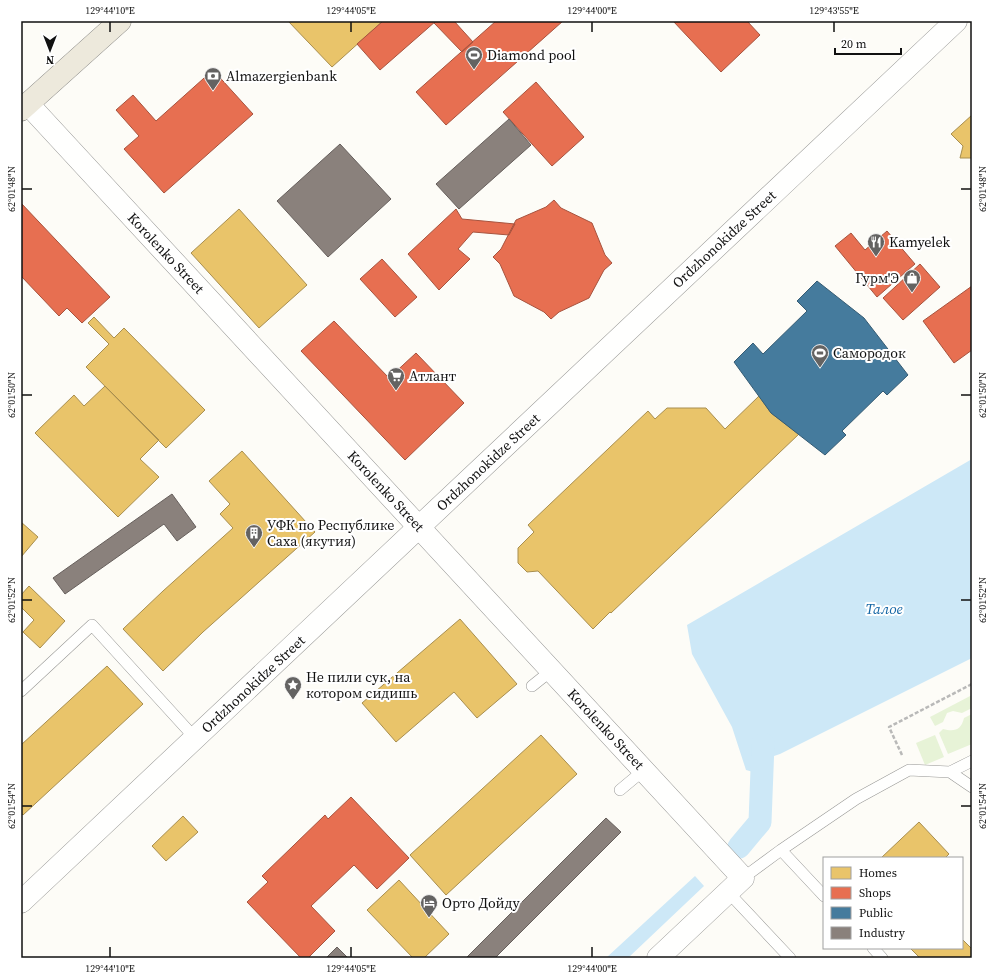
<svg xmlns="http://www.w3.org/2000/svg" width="993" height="979" font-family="'Source Serif 4',serif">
<rect width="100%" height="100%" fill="#fdfcf7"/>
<path fill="#e7f3d7" d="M972,695V708L962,713L953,711L947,713L943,722L935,726L930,717Z
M972,714V744L948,754L939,733L943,729C955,732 961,730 964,718Z
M935,735L944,757L925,765L916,743Z"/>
<path fill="#cde8f7" d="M972,459V658L780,754L771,757L768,776L746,770L732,727L692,654L687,625Z
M695,876L704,886L628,958H606Z"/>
<path fill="#e9c46a" stroke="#a88e4f" d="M288,21H383L332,67Z
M972,115V158H960L963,146L951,134Z
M239,209L307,285L259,328L191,253Z
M94,317L114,338L124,328L205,410L166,448L86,367L109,344L88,323Z
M105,386L159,440L140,459L159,477L118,517L35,433L74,395L84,406Z
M759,396L771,413L799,434L611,613L610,612L593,629L538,571L527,572L518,563V548L534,532L528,525L648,411L655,419L667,408H706L725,429Z
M242,451L315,532L203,632L163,671L123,629L163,591L233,528L220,514L230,504L209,481Z
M21,522L38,537L21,557Z
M29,586L65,621L40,648L23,632L34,620L21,607V595Z
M460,619L517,684L477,718L454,692L396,742L362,703Z
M107,666L143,704L23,815L21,813V745Z
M541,735L577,774L446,895L410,855Z
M183,816L198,832L166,861L152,846Z
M919,822L949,854L945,858H881Z
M399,880L449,934L424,958H413L367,910Z
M962,939L972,949V958H920L910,948H962Z"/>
<path fill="#e76f51" stroke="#a7533e" d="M383,21H436L380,70L357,44Z
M436,21H454L473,42L462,52L434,23Z
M496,21H563L446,125L416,92Z
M673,21H747L760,35L721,72Z
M213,70L253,114L164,193L124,149L139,136L116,110L133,95L156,121Z
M536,82L584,137L552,166L503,112Z
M554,200L561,208L592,223L605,255L612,263L604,270L589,298L559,312L551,319L544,312L514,296L500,264L493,257L501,249L516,220L546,207Z
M21,203L110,297L82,323L67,308L59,316L21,276Z
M456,209L462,219L515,224L509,235L473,232L458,249L470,259L439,290L408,254Z
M887,231L915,264L877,297L835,246L851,233L865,250Z
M382,259L417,297L395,317L360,279Z
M920,264L940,287L903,320L883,298Z
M972,286V350L954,363L923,321Z
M334,321L389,378L416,353L464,403L405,460L301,351Z
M351,797L409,858L377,889L354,865L311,906L335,931L308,958H301L247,902L268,882L262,876L325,815L328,819Z"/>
<path fill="#457b9d" stroke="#355b73" d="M817,281L864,318L908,375L887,395L883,391L842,431L846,435L825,455L771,413L734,362L753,343L763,354L807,311L797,301Z"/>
<path fill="#8a817c" stroke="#665f5c" d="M509,119L531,145L459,209L436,184Z
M340,144L391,199L328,257L277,201Z
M172,494L196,527L177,541L164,524L65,594L53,578Z
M606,818L621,832L495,958H466Z
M337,947L348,958H326Z"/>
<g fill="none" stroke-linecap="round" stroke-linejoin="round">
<path stroke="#cde8f7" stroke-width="23" d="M739,847L760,822L763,744"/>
<g stroke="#979795" stroke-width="12">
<path id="service" d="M532,686L552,670
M21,691L92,625L195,738
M950,772L972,787
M620,790L644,770
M781,850L824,896
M743,878L781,850L856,799L909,770L950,772L972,761
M728,892L790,958
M873,948L882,958"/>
</g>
<g stroke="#979795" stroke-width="23">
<path id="minor" d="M28,104L743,878L658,958"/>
</g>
<g stroke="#979795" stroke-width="23">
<path id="tertiary" d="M21,902L956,21"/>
</g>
<g stroke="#858482" stroke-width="23">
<path id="primary" d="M21,110L120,21"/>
</g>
<path stroke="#b9b9b8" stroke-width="2.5" stroke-dasharray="4 2" stroke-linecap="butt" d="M902,755L889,727L972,684"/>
<use href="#service" stroke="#fffffe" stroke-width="11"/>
<use href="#minor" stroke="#fffffe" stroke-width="22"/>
<use href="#tertiary" stroke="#fffffe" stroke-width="22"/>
<use href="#primary" stroke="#ede9dc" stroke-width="22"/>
</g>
<path fill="none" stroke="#111" stroke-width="1.5" d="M110,22V32M351,22V32M592,22V32M834,22V32M22,189H32M961,189H971M22,395H32M961,395H971M22,600H32M961,600H971M22,806H32M961,806H971M110,947V957M351,947V957M592,947V957"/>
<defs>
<g id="stadium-pin" transform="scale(0.9)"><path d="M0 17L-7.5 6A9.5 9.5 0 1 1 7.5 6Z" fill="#646362" stroke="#fff"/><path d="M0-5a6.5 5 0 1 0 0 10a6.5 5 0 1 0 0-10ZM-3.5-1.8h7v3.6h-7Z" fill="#fff"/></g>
<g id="bank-pin" transform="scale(0.9)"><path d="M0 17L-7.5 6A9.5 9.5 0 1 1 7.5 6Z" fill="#646362" stroke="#fff"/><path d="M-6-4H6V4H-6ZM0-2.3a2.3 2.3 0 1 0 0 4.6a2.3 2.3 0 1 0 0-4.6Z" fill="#fff"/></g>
<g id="restaurant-pin" transform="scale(0.9)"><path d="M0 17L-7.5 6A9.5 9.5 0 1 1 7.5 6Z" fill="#646362" stroke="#fff"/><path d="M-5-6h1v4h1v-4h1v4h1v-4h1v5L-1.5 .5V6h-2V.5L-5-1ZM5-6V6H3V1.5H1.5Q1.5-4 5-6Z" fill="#fff"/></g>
<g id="shop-pin" transform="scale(0.9)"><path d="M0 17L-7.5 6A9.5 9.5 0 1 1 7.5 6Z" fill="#646362" stroke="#fff"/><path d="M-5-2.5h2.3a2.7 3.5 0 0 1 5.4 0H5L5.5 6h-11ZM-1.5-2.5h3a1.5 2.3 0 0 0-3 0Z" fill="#fff"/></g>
<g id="supermarket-pin" transform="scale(0.9)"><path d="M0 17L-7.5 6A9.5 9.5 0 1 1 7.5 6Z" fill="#646362" stroke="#fff"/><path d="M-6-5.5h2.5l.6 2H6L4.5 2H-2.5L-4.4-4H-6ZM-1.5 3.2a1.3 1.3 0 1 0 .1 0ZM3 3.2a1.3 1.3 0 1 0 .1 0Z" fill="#fff"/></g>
<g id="building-pin" transform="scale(0.9)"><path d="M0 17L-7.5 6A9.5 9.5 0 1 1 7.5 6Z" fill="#646362" stroke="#fff"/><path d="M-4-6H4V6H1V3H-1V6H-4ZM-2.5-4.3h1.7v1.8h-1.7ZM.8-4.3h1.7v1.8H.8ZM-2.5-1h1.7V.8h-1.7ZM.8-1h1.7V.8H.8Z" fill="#fff"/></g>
<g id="sight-pin" transform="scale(0.9)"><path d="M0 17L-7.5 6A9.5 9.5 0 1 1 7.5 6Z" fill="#646362" stroke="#fff"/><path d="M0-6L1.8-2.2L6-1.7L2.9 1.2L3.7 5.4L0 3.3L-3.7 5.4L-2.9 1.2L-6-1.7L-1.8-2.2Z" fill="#fff"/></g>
<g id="hotel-pin" transform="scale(0.9)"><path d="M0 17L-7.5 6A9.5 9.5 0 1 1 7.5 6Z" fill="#646362" stroke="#fff"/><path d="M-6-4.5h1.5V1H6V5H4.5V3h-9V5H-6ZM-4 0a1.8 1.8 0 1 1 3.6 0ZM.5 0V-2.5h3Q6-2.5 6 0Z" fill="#fff"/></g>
</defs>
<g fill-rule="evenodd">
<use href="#stadium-pin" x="474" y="55"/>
<use href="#bank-pin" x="213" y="76"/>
<use href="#restaurant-pin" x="876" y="242"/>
<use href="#shop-pin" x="912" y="278"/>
<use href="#stadium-pin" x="820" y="353"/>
<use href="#supermarket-pin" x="396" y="376"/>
<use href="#building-pin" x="254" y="533"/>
<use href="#sight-pin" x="293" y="685"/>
<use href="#hotel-pin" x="429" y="903"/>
</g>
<g text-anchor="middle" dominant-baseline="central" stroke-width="4" stroke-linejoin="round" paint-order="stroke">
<g font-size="14" fill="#111" stroke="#fff" text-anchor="start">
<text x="487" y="55">Diamond pool</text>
<text x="226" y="76">Almazergienbank</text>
<text x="889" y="242">Kamyelek</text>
<text x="899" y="278" text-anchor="end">Гурм'Э</text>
<text x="833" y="353">Самородок</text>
<text x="409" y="376">Атлант</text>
<text x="267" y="525">УФК по Республике<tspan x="267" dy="16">Саха (якутия)</tspan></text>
<text x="306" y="677">Не пили сук, на<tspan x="306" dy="16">котором сидишь</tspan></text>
<text x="442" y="903">Орто Дойду</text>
</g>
<g font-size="14" fill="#111" stroke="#fff">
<text transform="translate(724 239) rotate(-43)">Ordzhonokidze Street</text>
<text transform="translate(166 253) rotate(47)">Korolenko Street</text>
<text transform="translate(488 462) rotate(-43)">Ordzhonokidze Street</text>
<text transform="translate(386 491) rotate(47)">Korolenko Street</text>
<text transform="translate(253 684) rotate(-43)">Ordzhonokidze Street</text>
<text transform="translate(606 729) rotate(47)">Korolenko Street</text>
</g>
<g font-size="15" font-style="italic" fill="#1768a6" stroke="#fff">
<text x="884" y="608">Талое</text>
</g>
</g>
<rect width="993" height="979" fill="none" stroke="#ffffff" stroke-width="44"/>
<rect x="823" y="857" width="140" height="92" fill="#ffffff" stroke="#a0a0a0"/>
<rect x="831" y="867" width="20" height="12" fill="#e9c46a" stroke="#a0a0a0"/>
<text x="859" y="877" font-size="12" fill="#111111">Homes</text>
<rect x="831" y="887" width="20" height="12" fill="#e76f51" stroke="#a0a0a0"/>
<text x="859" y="897" font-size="12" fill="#111111">Shops</text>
<rect x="831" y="907" width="20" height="12" fill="#457b9d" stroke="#a0a0a0"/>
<text x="859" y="917" font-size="12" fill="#111111">Public</text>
<rect x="831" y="927" width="20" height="12" fill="#8a817c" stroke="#a0a0a0"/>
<text x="859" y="937" font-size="12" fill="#111111">Industry</text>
<g transform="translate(50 50) rotate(180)" stroke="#ffffff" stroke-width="3" paint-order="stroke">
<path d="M0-3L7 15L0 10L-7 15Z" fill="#111111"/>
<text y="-6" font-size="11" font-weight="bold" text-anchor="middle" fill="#111111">N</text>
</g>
<path d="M835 48v6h66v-6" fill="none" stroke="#111111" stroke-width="2"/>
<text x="841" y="48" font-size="12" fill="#111111" stroke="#ffffff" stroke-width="3" paint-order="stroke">20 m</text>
<rect x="22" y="22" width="949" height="935" fill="none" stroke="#111" stroke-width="1.5"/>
<g font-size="10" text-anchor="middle" fill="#111">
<text x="110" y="14">129°44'10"E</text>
<text x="351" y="14">129°44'05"E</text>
<text x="592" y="14">129°44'00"E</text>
<text x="834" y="14">129°43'55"E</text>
<text transform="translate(982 189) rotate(-90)" y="4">62°01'48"N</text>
<text transform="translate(11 189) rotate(-90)" y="4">62°01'48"N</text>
<text transform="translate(982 395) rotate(-90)" y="4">62°01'50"N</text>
<text transform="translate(11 395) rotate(-90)" y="4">62°01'50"N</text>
<text transform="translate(982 600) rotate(-90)" y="4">62°01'52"N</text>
<text transform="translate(11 600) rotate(-90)" y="4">62°01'52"N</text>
<text transform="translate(982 806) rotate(-90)" y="4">62°01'54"N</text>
<text transform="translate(11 806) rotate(-90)" y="4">62°01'54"N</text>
<text x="110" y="972">129°44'10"E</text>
<text x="351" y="972">129°44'05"E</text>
<text x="592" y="972">129°44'00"E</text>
</g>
</svg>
